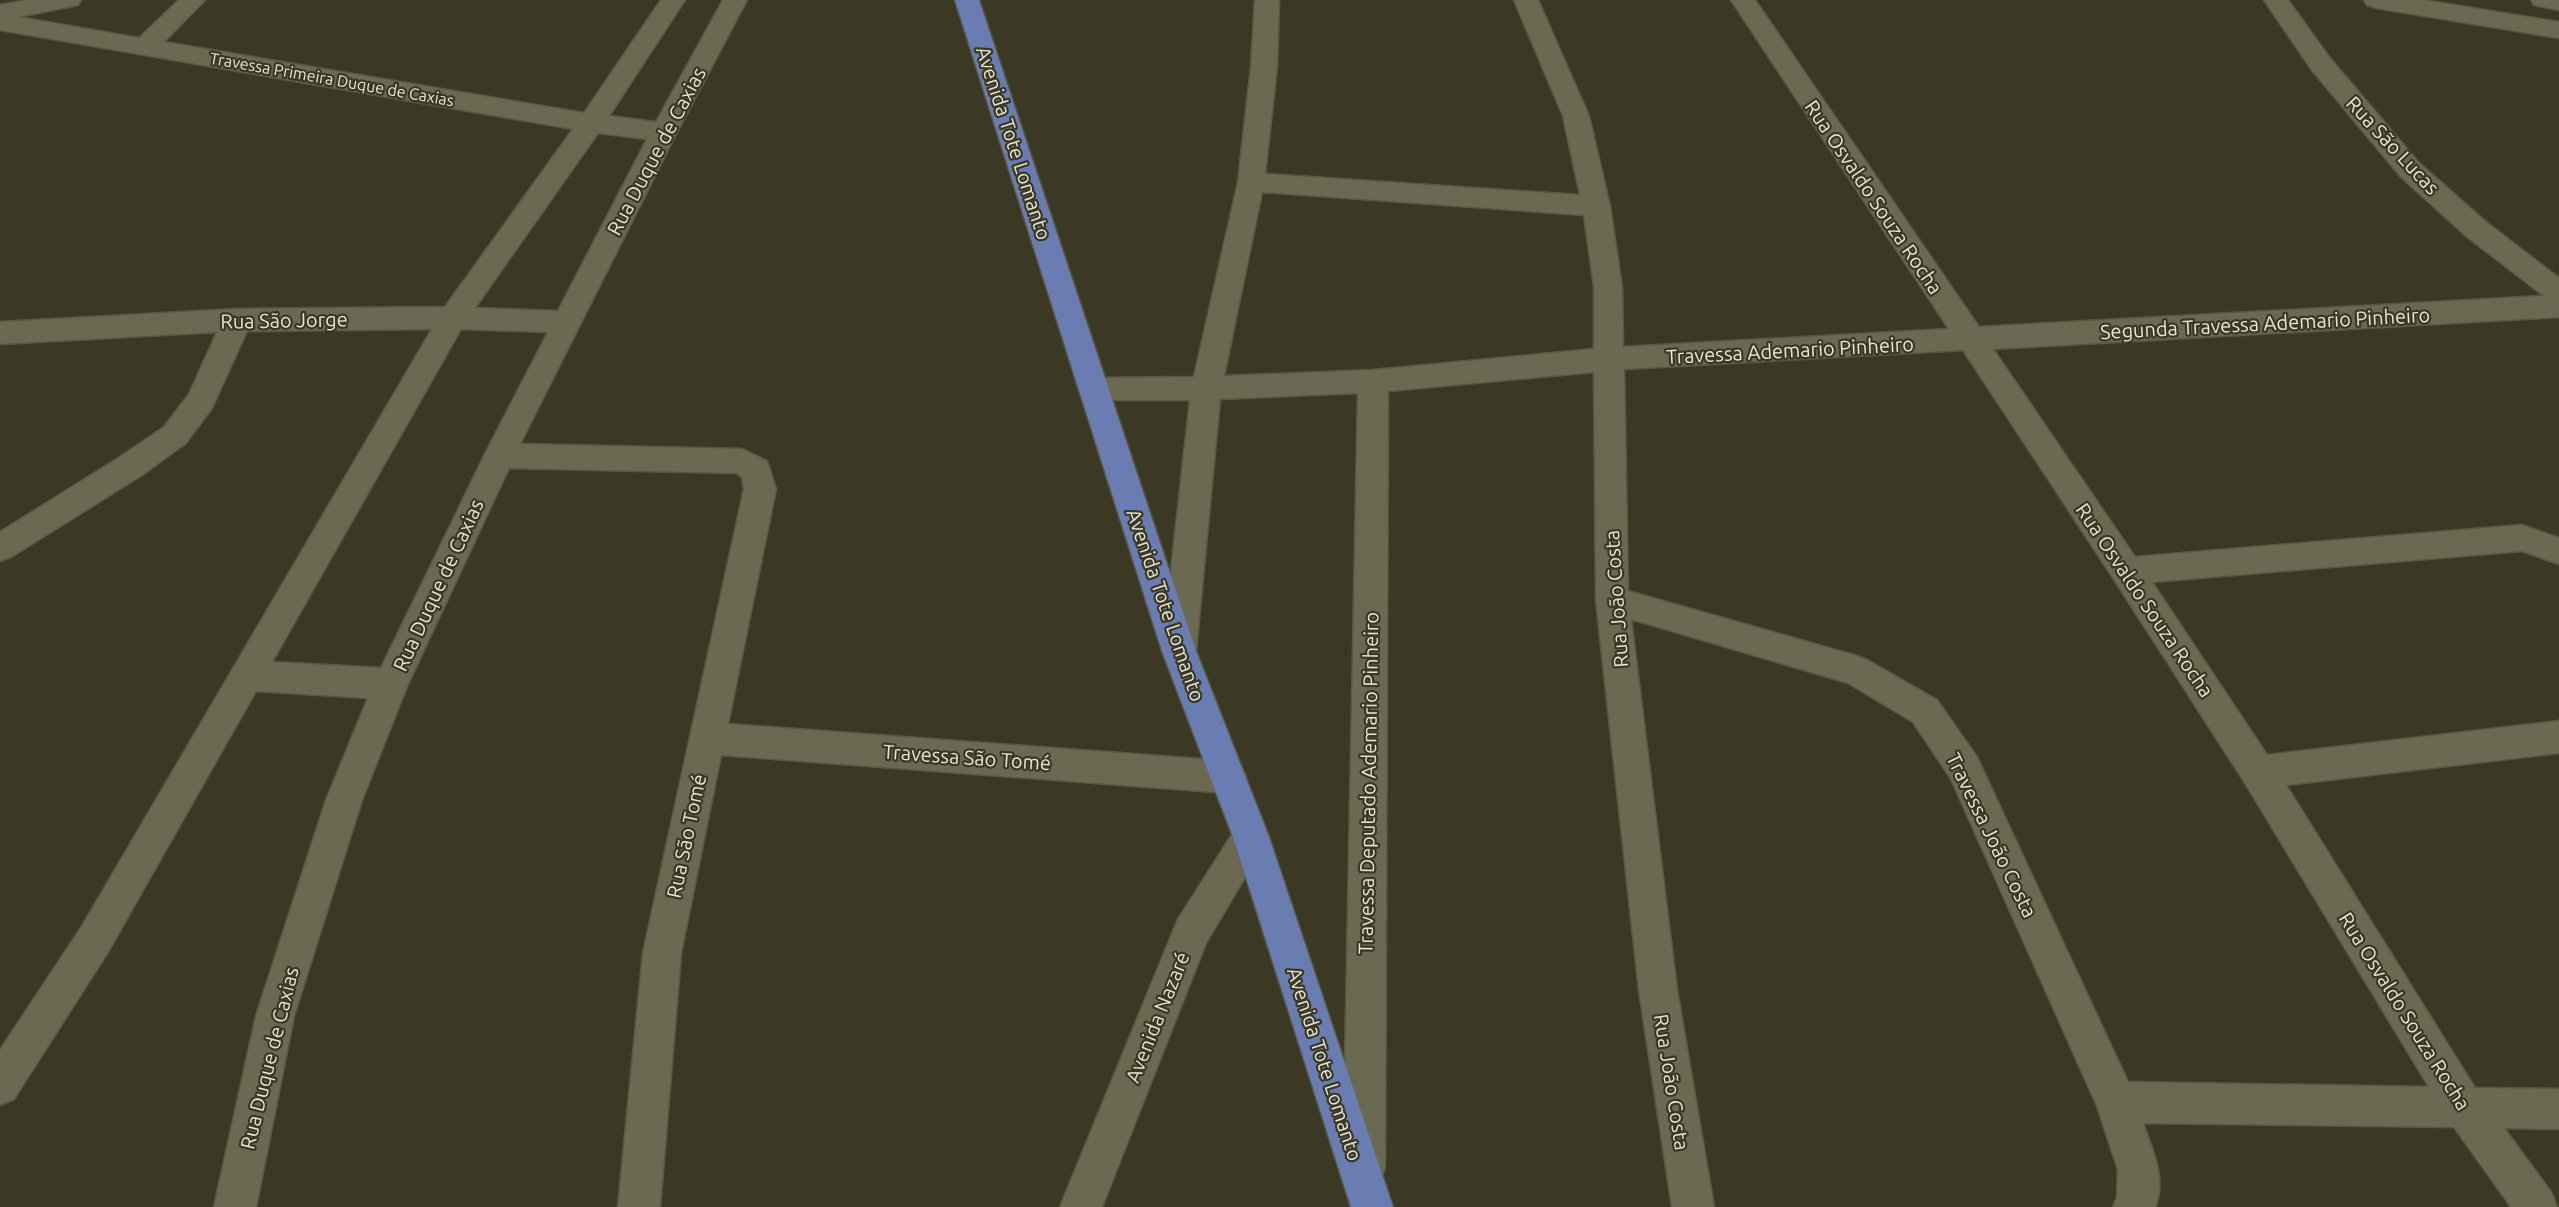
<svg xmlns="http://www.w3.org/2000/svg" width="2559" height="1207" font-family="Ubuntu,sans-serif">
<rect width="100%" height="100%" fill="#3b3823"/>
<g fill="none" stroke-linecap="round" stroke-linejoin="round">
<g stroke="#595643" stroke-width="3">
<path id="minor" d="M28,0H81L78,5L18,17L139,38L179,0H205L164,42L584,113L661,0H685L609,116L656,122L723,0H747L677,132L520,444L742,449L767,461L776,489L728,724L1228,761L1241,766L1246,777L1241,788L1228,793L721,755L681,953L660,1207H618L643,953L744,489L742,477L736,473L509,468L408,684L362,800L294,1016L256,1207H214L256,1016L326,800L368,698L256,691L108,952L14,1099L0,1105V1050L82,926L432,329L247,331L212,408L186,443L142,475L11,557L0,561V532L120,457L164,427L189,394L217,332L0,344V322L237,309L445,307L573,129L0,30V5ZM598,133L647,139L558,311L475,308ZM461,329L548,332L484,456L381,668L272,662Z
M1255,0H1279L1277,67L1265,174L1580,195L1563,116L1514,0H1538L1589,116L1610,206L1622,287L1623,347L1949,329L1731,0H1755L1979,327L2544,296L2466,236L2401,177L2311,69L2264,0H2288L2329,57L2419,163L2486,222L2559,278V317L1993,349L2135,557L2522,525L2559,538V564L2522,551L2152,582L2267,755L2559,721V753L2286,785L2475,1088L2559,1089V1129L2504,1128L2551,1192L2557,1207H2511L2454,1127L2143,1123C2152,1149 2167,1179 2155,1207H2113L2117,1197L2118,1170L2097,1106L1951,779L1913,722L1848,683L1631,619L1677,990L1714,1207H1672L1639,990L1596,600L1594,372L1388,391L1385,1168L1379,1183L1364,1189L1349,1183L1343,1168L1358,393L1220,399L1196,651L1191,661L1179,666L1167,661L1162,651L1190,400H1094L1083,397L1079,389L1083,381L1094,378L1194,377L1238,182L1251,67ZM1262,192L1584,215L1594,287V349L1373,370L1224,376ZM1963,350L2115,581L2245,783L2429,1087L2128,1082L1977,757L1937,700L1869,661L1857,656L1628,591L1624,369Z
M2364,0H2423L2559,22V38L2376,8L2367,5Z
M2531,0H2559V10L2534,5Z
M1251,820L1264,825L1269,837L1206,943L1102,1207H1060L1178,919L1238,825Z"/>
</g>
<g stroke="#595643" stroke-width="3">
<path id="major" d="M955,0H979L1196,651L1269,837L1393,1207H1351L1233,837L1162,651Z"/>
</g>
<use href="#minor" fill="#6c6952" fill-rule="evenodd"/>
<use href="#major" fill="#6a7db3" fill-rule="evenodd"/>
</g>
<g text-anchor="middle" dominant-baseline="central" stroke-width="4.5" stroke-linejoin="round" paint-order="stroke">
<g font-size="16" fill="#e6e4d7" stroke="#3b3823">
<text transform="translate(332 79) rotate(10)">Travessa Primeira Duque de Caxias</text>
</g>
<g font-size="20" fill="#e6e4d7" stroke="#3b3823">
<text transform="translate(1014 143) rotate(72)">Avenida Tote Lomanto</text>
<text transform="translate(2393 145) rotate(47)">Rua São Lucas</text>
<text transform="translate(656 151) rotate(-62)">Rua Duque de Caxias</text>
<text transform="translate(1874 197) rotate(56)">Rua Osvaldo Souza Rocha</text>
<text transform="translate(284 320) rotate(-1)">Rua São Jorge</text>
<text transform="translate(2265 323) rotate(-3)">Segunda Travessa Ademario Pinheiro</text>
<text transform="translate(1790 350) rotate(-3)">Travessa Ademario Pinheiro</text>
<text transform="translate(438 585) rotate(-65)">Rua Duque de Caxias</text>
<text transform="translate(1616 599) rotate(-94)">Rua João Costa</text>
<text transform="translate(2145 600) rotate(56)">Rua Osvaldo Souza Rocha</text>
<text transform="translate(1166 605) rotate(71)">Avenida Tote Lomanto</text>
<text transform="translate(967 757) rotate(4)">Travessa São Tomé</text>
<text transform="translate(1368 783) rotate(-89)">Travessa Deputado Ademario Pinheiro</text>
<text transform="translate(1992 835) rotate(64)">Travessa João Costa</text>
<text transform="translate(686 836) rotate(-78)">Rua São Tomé</text>
<text transform="translate(2405 1011) rotate(58)">Rua Osvaldo Souza Rocha</text>
<text transform="translate(1157 1017) rotate(-68)">Avenida Nazaré</text>
<text transform="translate(269 1058) rotate(-76)">Rua Duque de Caxias</text>
<text transform="translate(1325 1064) rotate(72)">Avenida Tote Lomanto</text>
<text transform="translate(1672 1082) rotate(81)">Rua João Costa</text>
</g>
</g>
</svg>
